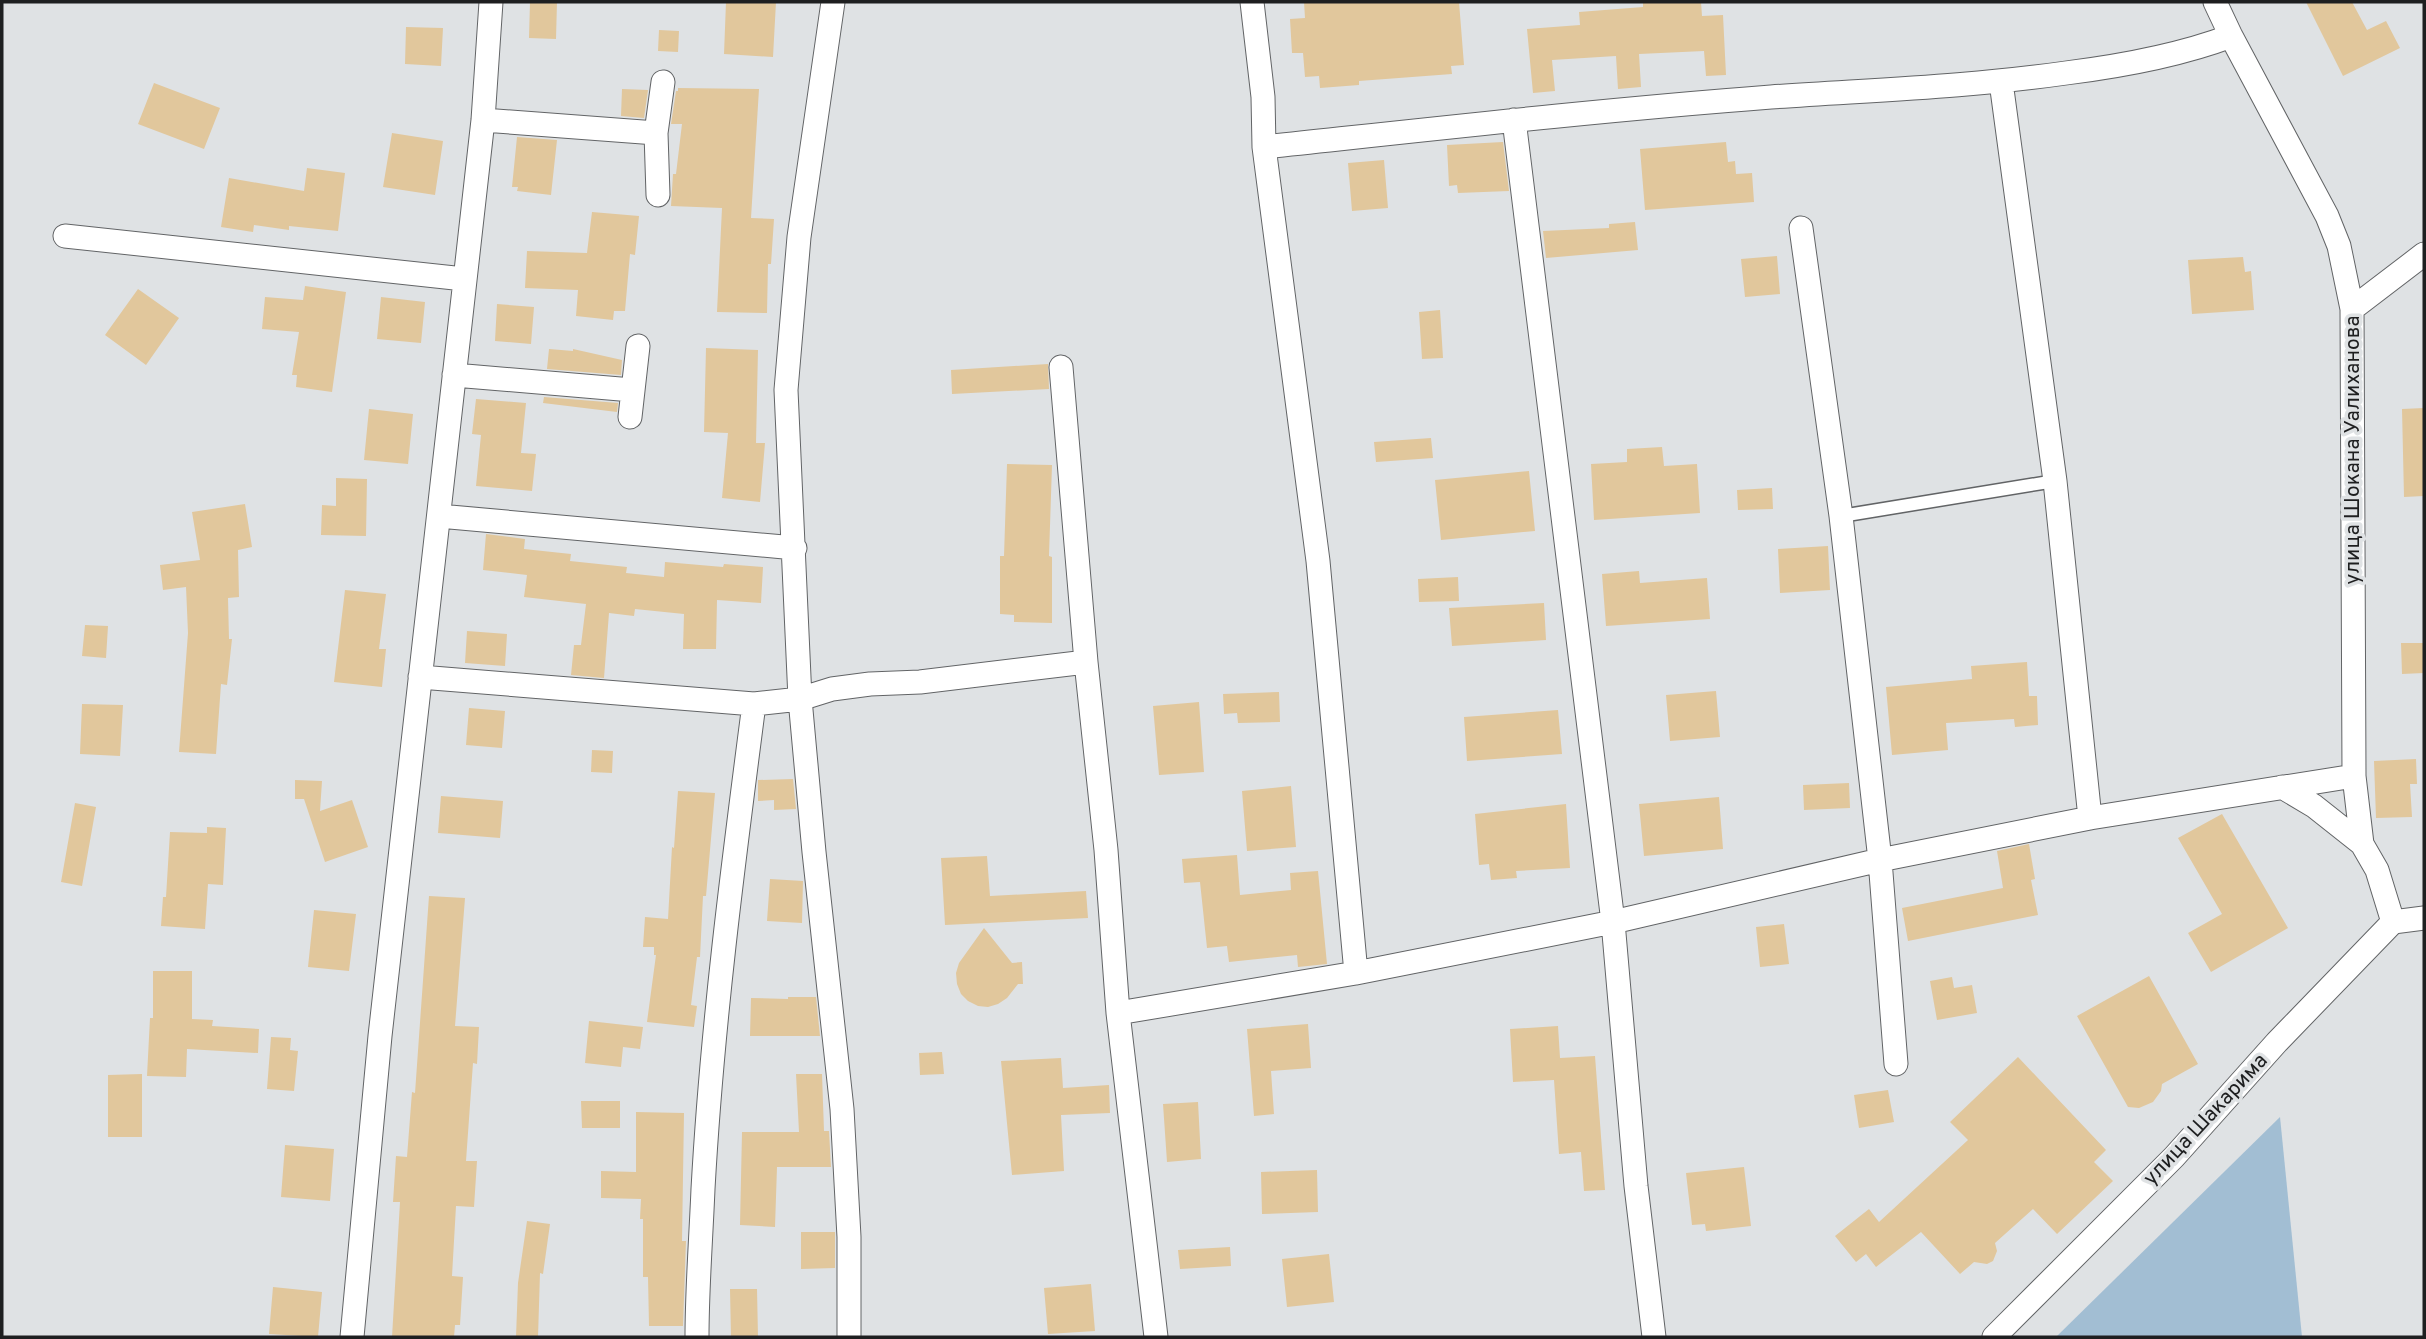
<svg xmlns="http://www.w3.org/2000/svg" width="2426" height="1339" font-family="Overpass,sans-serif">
<rect width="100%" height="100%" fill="#dfe2e4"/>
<path fill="#a2bed3" d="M2280,1117L2302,1337H2056Z"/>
<path fill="#e1c79c" d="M530,2H557L556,39L529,38Z
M726,2H776L773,57L724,54Z
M1304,2H1459L1464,65L1451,66L1452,74L1359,81V85L1320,88L1319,76L1305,77L1303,53H1292L1290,19L1305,18Z
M1643,2H1701L1702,16L1723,15L1726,75L1706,76L1704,51L1639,54L1641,87L1618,89L1616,56L1552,60L1555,91L1533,93L1527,29L1580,25L1579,12L1643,7Z
M2306,2H2352L2367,30L2386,21L2400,48L2343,76Z
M406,27L443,28L441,66L405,64Z
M659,30L679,31L678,52L658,51Z
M154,83L220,108L204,149L138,124Z
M678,88L759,89L751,218L774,219L771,264H768L767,313L717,312L722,208L671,206L673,174H676L682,124H671L676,91H678Z
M622,89L648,90L644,118L621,116Z
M392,133L443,141L435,195L383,187Z
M517,137L557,140L551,195L517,191L518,187H512Z
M1503,142L1509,191L1458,193L1457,185L1449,186L1447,145Z
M1726,142L1728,162L1735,161L1736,174L1752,173L1754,202L1645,210L1640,149Z
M1384,160L1388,208L1352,211L1348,163Z
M307,168L345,173L338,231L289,226V230L254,225L253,232L221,227L229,178L304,191Z
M592,212L639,216L635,255L630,254L625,311H614L613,320L576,316L578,290L525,288L527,251L587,253Z
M1635,222L1638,250L1546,258L1543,231L1609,228V224Z
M1777,256L1780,294L1745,297L1741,259Z
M2243,257L2245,272L2251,271L2254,310L2192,314L2188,260Z
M305,286L346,292L332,392L296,387L297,375H292L299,332L262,329L265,297L303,300Z
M138,289L179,318L146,365L105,335Z
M381,297L425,302L421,343L377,339Z
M497,304L534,307L531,344L495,341Z
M1440,310L1443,358L1422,359L1419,312Z
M706,348L758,350L756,443H765L760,502L722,498L728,433L704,432Z
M549,349L573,351V349L622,360L621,375L547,369Z
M1048,364L1049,389L952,394L951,370Z
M544,397L618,403L617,412L543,403Z
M476,399L526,403L521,453L536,454L532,491L476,486L481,435L472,434Z
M2424,408V496L2404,497L2402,409Z
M369,409L413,414L408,464L364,460Z
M1431,438L1433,458L1376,462L1374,442Z
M1662,447L1664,466L1697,464L1700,513L1594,520L1591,464L1627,462V449Z
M1007,464L1052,465L1049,556L1052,557V623L1014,622V615L1000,614V556H1004Z
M1529,471L1535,531L1441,540L1435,480Z
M336,478L367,479L366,536L321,535L322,505L336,506Z
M1772,488L1773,509L1738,510L1737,490Z
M245,504L252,547L238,550L239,597L228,598L229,639H232L227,685L221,684L216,754L179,752L188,633L186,587L163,590L160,565L200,560L192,512Z
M486,534L525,539L524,549L571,554L570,561L627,567L626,573L664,577L665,562L723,567L724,564L763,567L761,603L717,600L716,649H683L684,614L635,609L634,616L609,613L604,678L571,675L574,645H581L586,604L524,597L527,575L483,570Z
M1828,546L1830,590L1780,593L1778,549Z
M1639,571L1640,583L1707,578L1710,619L1606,626L1602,574Z
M1458,577L1459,601L1419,602L1418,579Z
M345,590L386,594L379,649H386L382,687L334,682Z
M1544,603L1546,640L1452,646L1449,608Z
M85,625L108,626L106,658L82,656Z
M467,631L507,634L505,666L465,663Z
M2401,643H2424V673L2402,674Z
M2027,662L2029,696H2037L2038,725L2015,727L2014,719L1946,723L1948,750L1892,755L1886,687L1972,679L1971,666Z
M1716,691L1720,737L1670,741L1666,695Z
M1279,692L1280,722L1238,723L1237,713L1224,714L1223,694Z
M1199,702L1204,772L1159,775L1153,706Z
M82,704L123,705L120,756L80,754Z
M469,708L505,711L502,748L466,745Z
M1558,710L1562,754L1467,761L1464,717Z
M592,750L613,751L612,773L591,772Z
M2416,759L2417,784H2410L2412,817L2376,818L2374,761Z
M793,779L796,809L774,810V800L758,801V780Z
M295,780L322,781L320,811L352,800L368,847L325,862L304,799H295Z
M1849,783L1850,808L1804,810L1803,785Z
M1291,786L1296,847L1247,851L1242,791Z
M678,791L715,793L706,896H703L700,957H697L691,1005L697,1006L694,1027L647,1022L656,955H654V947H643L645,917L668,919L672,847L674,848Z
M441,796L503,801L500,838L438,833Z
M1719,797L1723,849L1644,856L1639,804Z
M75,803L96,807L82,886L61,882Z
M1566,804L1570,868L1516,871L1517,878L1491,880L1489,864L1479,865L1475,814Z
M2222,814L2288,928L2211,972L2188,933L2222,914L2178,838Z
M207,827L226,828L223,885L208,884L205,929L161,926L163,897H166L170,832L207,833Z
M2029,844L2035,879L2031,880L2038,915L1908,941L1902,908L2003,888L1997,851Z
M1237,855L1240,895L1291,890L1290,873L1318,871L1327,964L1298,967L1297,955L1229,962L1227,946L1207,948L1200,882L1184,883L1182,859Z
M987,856L990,896L1086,891L1088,918L945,925L941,858Z
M770,879L803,881L802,923L767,921Z
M429,896L465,898L455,1026L479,1027L477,1064L473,1063L466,1161H477L474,1207L456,1206L452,1276L463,1277L460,1325H455L454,1337H392L400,1202H393L396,1156L407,1157L412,1092L415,1093Z
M314,910L356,914L349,971L308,967Z
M1784,924L1789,964L1760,967L1756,927Z
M984,928L1012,963L1022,962L1023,984H1018L1007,998L998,1004L988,1007L978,1006L968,1001L961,994L957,984L956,973L959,963Z
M153,971H192V1019L213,1020L212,1026L259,1029L258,1053L187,1049L186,1077L147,1076L150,1018H153Z
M2149,976L2198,1064L2162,1084L2161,1091L2153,1102L2139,1108L2128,1107L2077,1016Z
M1952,977L1954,988L1972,985L1977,1013L1937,1020L1930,981Z
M788,997H816L820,1036H750L751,998L788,999Z
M589,1021L643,1027L640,1049L623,1047L621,1067L585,1063Z
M1308,1024L1311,1068L1271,1071L1274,1114L1254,1116L1247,1029Z
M1558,1026L1560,1058L1595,1056L1605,1190L1584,1191L1581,1152L1559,1154L1554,1080L1513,1082L1510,1029Z
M271,1037L291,1038L290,1050L298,1051L294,1091L267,1089Z
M942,1052L944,1074L920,1075L919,1053Z
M2018,1057L2106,1150L2094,1162L2113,1181L2057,1234L2033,1209L1995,1243L1997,1251L1993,1261L1987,1264L1974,1262L1960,1274L1921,1232L1876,1267L1866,1254L1856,1262L1835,1236L1869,1209L1879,1222L1968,1140L1950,1122Z
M1061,1058L1063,1088L1109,1085L1110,1113L1061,1115L1064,1171L1012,1175L1001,1061Z
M142,1074V1137H108V1075Z
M796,1074H822L824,1131H829L831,1167H777L775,1227L740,1225L742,1132H799Z
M1888,1090L1894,1122L1859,1128L1854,1095Z
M581,1101H620V1128H582Z
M1198,1102L1201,1159L1167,1162L1163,1104Z
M636,1112L684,1113L682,1241H686L683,1326H649L648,1277H643V1219H640L641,1199L601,1198V1171L636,1172Z
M285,1145L334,1149L330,1201L281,1197Z
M1744,1167L1751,1226L1706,1231L1705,1224L1692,1225L1686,1173Z
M1317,1170L1318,1212L1262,1214L1261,1172Z
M527,1221L550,1224L543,1274L540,1273L538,1337H516L518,1283Z
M801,1232H835V1268L801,1269Z
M1230,1247L1231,1266L1180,1269L1178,1250Z
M1329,1254L1334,1302L1287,1307L1282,1259Z
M1091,1284L1095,1331L1048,1334L1044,1288Z
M273,1287L322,1292L318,1337L269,1334Z
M730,1289H757L758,1337H731Z"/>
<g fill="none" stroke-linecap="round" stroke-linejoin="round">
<g stroke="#626466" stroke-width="15">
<path id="service" d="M1841,516L2055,481"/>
</g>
<g stroke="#626466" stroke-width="25">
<path id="minor" d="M833,2L799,237L786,390L800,699L814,852L842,1109L849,1237V1337
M1252,2L1263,97L1264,147L1318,561L1356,973
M2215,2L2231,36L2327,216L2339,246L2352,309L2354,776L2362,844L2377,870L2393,922
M2001,82L2055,481L2090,818
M483,120L656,133
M1514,120L1613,922L1636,1186L1654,1337
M1264,147C1433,129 1601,110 1771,97C1869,90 1968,87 2066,73C2122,66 2178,56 2231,36
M658,195L656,133L663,82
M1801,228L1841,516L1880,860L1896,1064
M65,236L464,279
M2352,309L2424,254
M1061,367L1086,662L1106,850L1118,1013L1156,1337
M454,375L632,390
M630,417L638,346
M439,516L795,548
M420,677L754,704L800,699L832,689L870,684L920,682L1086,662
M2282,787L2314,806L2362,844
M1118,1013L1356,973L1613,922L1880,860L2090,818L2354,776
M352,1337L380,1036L483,120L491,2
M697,1337C697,1288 701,1238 703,1189C712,1026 733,865 754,704
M1994,1337L2174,1157L2277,1042L2393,922L2424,918"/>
</g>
<use href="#service" stroke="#fff" stroke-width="12"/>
<use href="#minor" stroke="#fff" stroke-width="23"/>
</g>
<g text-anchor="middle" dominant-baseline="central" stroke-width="7" stroke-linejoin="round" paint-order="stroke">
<g font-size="21" fill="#1e1f20" stroke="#dfe2e4">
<text transform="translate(2353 450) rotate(-90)">улица Шокана Уалиханова</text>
<text transform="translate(2206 1120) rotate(-47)">улица Шакарима</text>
</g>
</g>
<rect width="2426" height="1339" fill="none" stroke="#1e1f20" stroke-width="7"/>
</svg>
